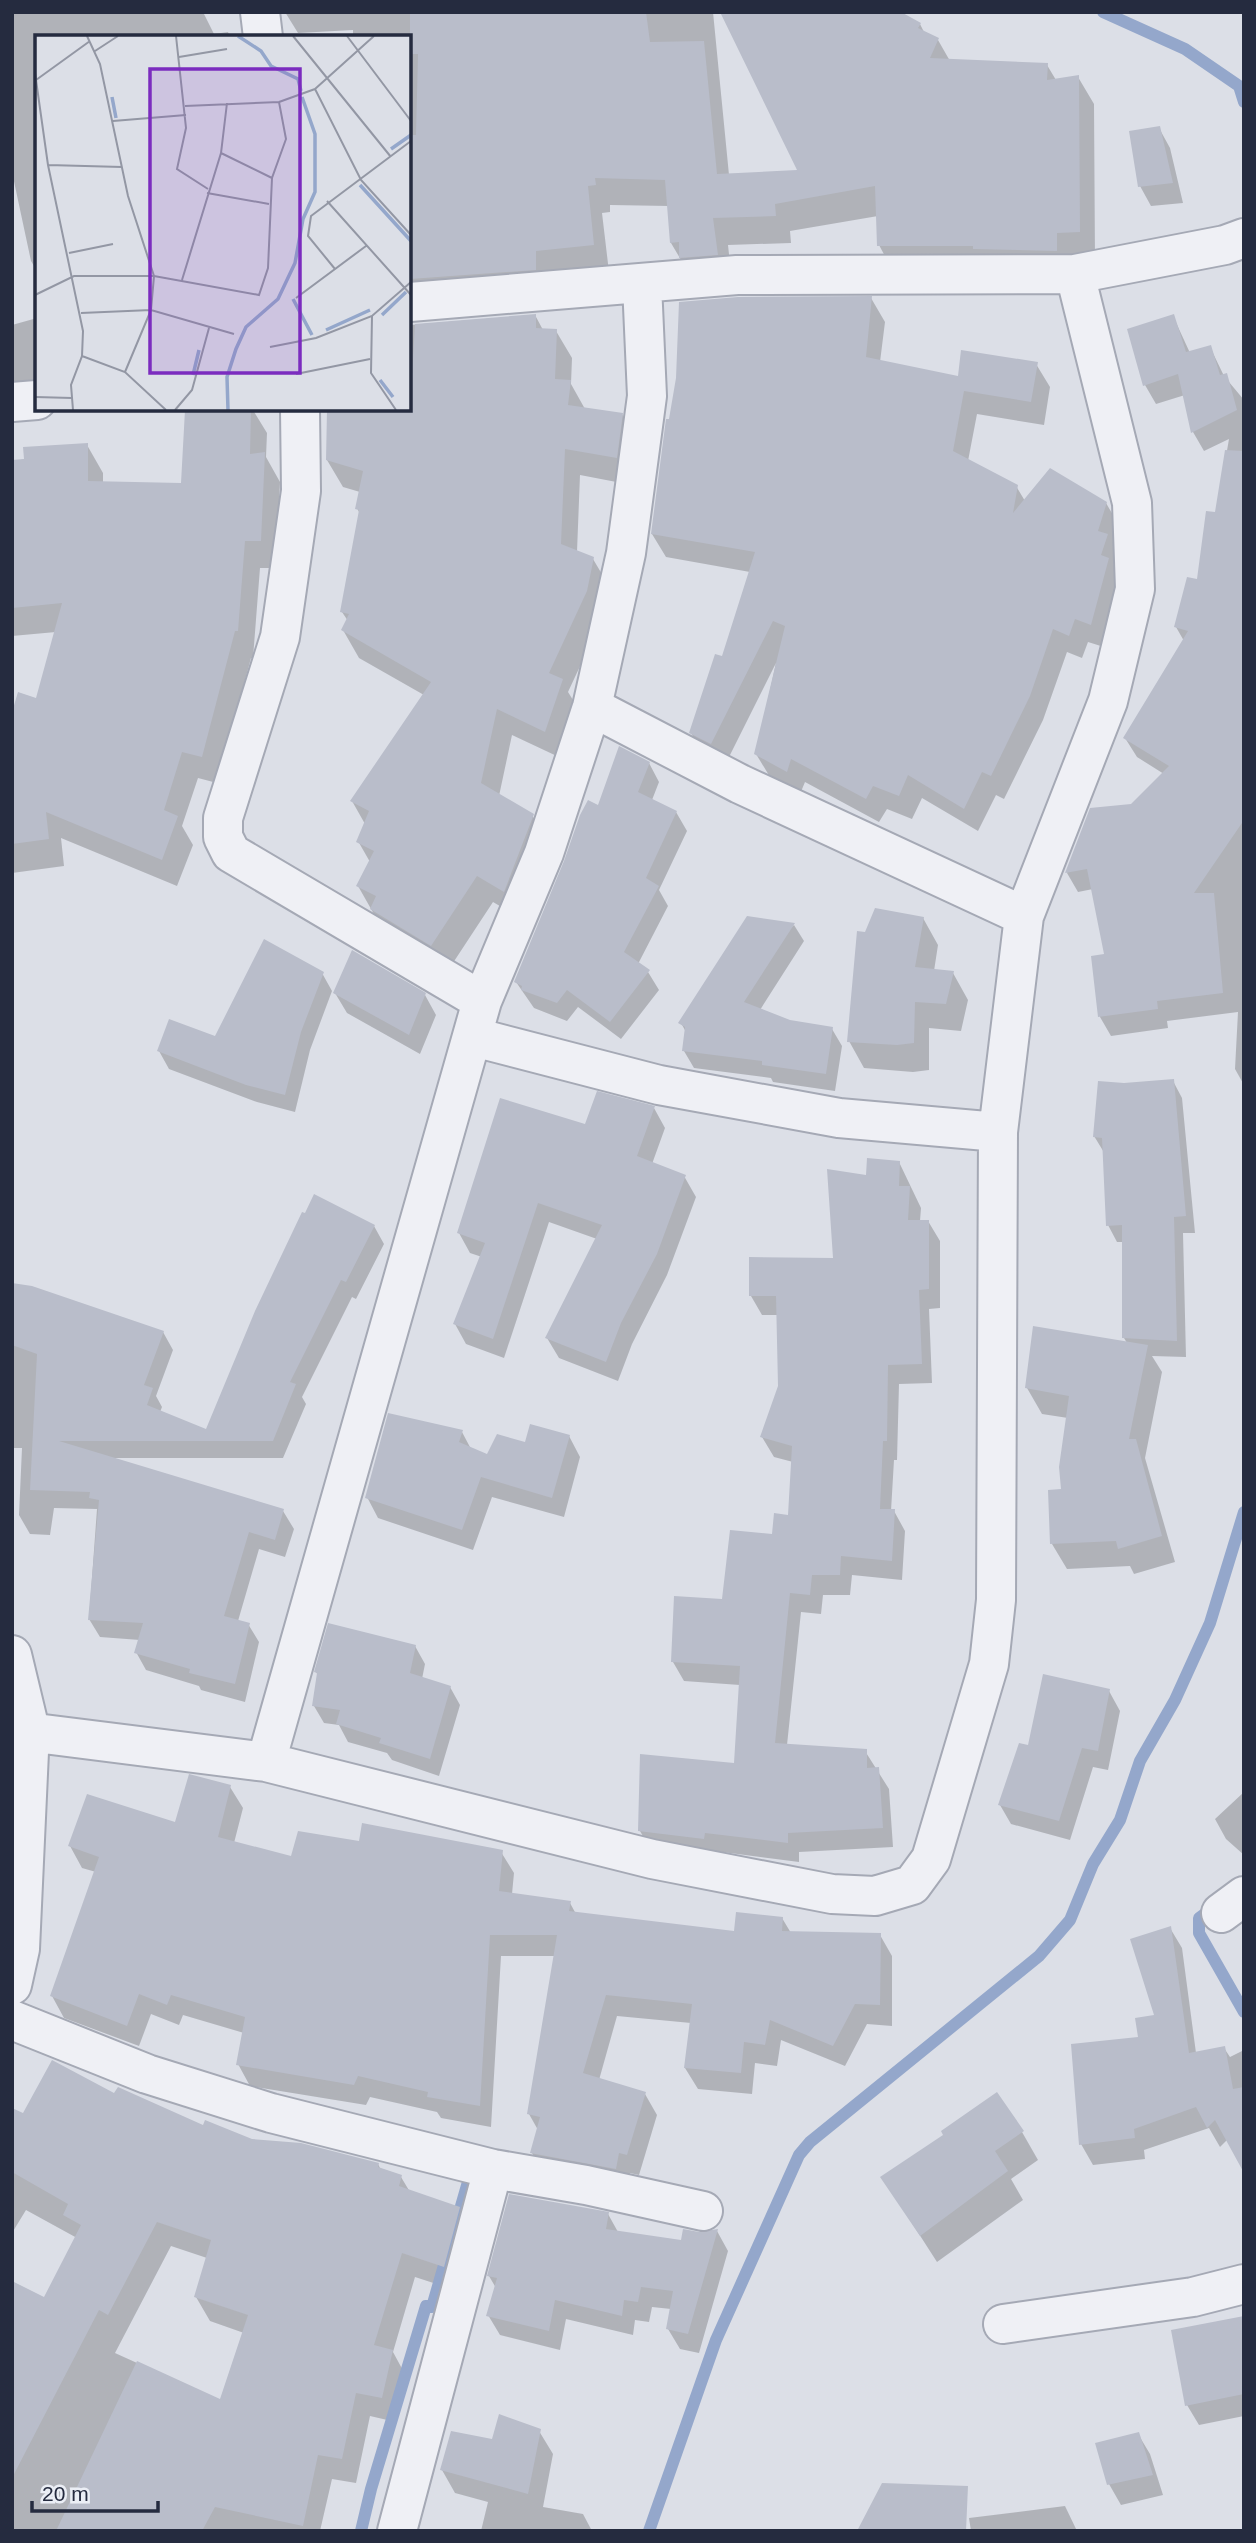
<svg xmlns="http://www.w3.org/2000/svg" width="1256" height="2543" font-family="Arial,sans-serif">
<rect width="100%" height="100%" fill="#dcdfe7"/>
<path fill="#0003" fill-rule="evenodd" d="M12,12H203L214,34L228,32L230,37H37V271L31,261L12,172Z
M285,12H713L729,175L800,172L920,24L925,34L938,40L950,61L1047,65L1056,80L1078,77L1094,104L1095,259L894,273L879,245L878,216L790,231L791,243L728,245L732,282L687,270L671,243L669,206L610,205V212L602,213L609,272L410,315V37H353V30L298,33Z
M1159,128L1170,148L1183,203L1151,206L1140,186Z
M871,298L885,322L880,362L959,378L1036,364L1050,387L1044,425L977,414L968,461L1016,486L1025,501L1106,503L1120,527L1113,546L1120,559L1122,583L1104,647L1088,642L1082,658L1067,652L1043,720L1004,799L996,795L978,831L922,798L912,819L887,809L879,822L805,782L800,794L770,777L756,754L776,663L724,767L705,757L691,733L723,658L750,572L666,557L652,534Z
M535,315L543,330L556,331L572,358L571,384L585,409L622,414L637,442L632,485L580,475L577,552L593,559L609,586L602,619L568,692L578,708L561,758L512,735L499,796L532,815L548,843L520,918L493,902L447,972L387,937L358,886L370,862L358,841L365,824L352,801L424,695L359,658L343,630L348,621L342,612L360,514L357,508L360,492L343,487L327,460L329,410H410V325Z
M1173,316L1190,353L1210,347L1224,376L1244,400V1085L1235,1069L1238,1012L1167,1021L1168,1028L1111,1036L1100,1017L1093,958L1106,956L1093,889L1078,892L1067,873L1091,809L1132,806L1164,774L1137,757L1125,738L1184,641L1176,627L1198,582L1216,514L1229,439L1204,451L1193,432L1185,395L1156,404L1145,385Z
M37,318V400L12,402V325Z
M186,410H253L267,433L266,457L280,482L276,568H260L253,658H251L217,783L198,778L182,826L193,845L177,886L61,838L64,866L12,873V757L16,777L56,632L12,636V462L87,445L103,473V483L183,485Z
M649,763L659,782L652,800L676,812L687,831L659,890L668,906L638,964L648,972L659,990L621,1039L578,1007L567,1021L534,1008L516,982L599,807Z
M923,918L938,945L934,971L953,973L968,1000L961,1031L929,1028V1070L913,1072L864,1068L849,1041L866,934Z
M794,925L804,941L760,1010L789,1022L832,1029L842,1046L835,1091L773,1082L771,1078L694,1068L684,1051L686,1032L681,1023Z
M322,973L332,991L310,1050L295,1112L257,1102L169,1069L159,1051L216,1038Z
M335,993L425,995L436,1015L420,1054L347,1013Z
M1173,1081L1182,1098L1195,1233H1183L1186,1357L1152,1356L1162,1372L1145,1458L1175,1562L1134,1574L1130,1566L1067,1569L1052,1544L1062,1491L1068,1418L1042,1414L1027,1388L1127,1343L1124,1338V1242H1117L1108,1225L1105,1154L1094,1136L1124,1085Z
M654,1108L665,1128L652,1164L684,1176L696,1197L667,1275L632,1344L618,1381L559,1358L547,1338L597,1239L549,1222L504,1358L466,1344L455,1324L482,1257L470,1253L459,1233L586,1126Z
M899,1162L921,1208L920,1221H928L940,1241V1308L929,1309L932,1383L899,1384L897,1460H894L891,1511H894L905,1531L902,1580L852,1575L850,1595H823L821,1614L801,1612L787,1745L865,1751L889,1789L893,1847L799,1852V1862L715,1851L714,1858L651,1850L640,1831L736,1765L740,1685L684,1681L673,1662L789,1517L793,1462L774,1457L762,1437L780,1386L778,1315H762L751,1296L835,1260L867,1177Z
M374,1226L384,1244L356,1299L352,1297L302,1397L306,1404L283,1458H113L283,1511L294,1529L285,1557L259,1549L238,1621L248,1624L259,1642L245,1702L201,1690L199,1686L146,1670L136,1652L140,1640L100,1637L89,1619L97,1509L54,1508L50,1535L30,1534L19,1515L22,1448H12V1285L163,1332L173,1350L156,1396L162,1407L160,1412L207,1431Z
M462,1432L471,1449L488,1456L569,1436L580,1457L564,1517L492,1497L473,1550L378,1518L367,1497Z
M415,1646L425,1664L422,1679L450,1687L460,1705L439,1776L392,1760L387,1753L348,1742L339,1725L324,1723L314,1706L319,1677L316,1672Z
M1109,1691L1120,1711L1108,1770L1093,1767L1070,1840L1011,1824L1000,1805L1029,1748Z
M230,1787L243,1808L234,1843L293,1858L360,1843L501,1852L514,1873L512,1894L570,1903L576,1914L736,1933L782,1918L791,1933L880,1935L892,1956V2026L867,2024L845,2066L781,2040L777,2066L755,2063L752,2094L698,2089L685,2068L691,2023L617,2016L599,2080L645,2094L657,2115L639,2175L630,2173L627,2190L544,2174L532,2153L538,2130L529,2114L555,1956H501L491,2127L441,2118L437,2112L370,2097L366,2105L250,2086L238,2064L244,2033L183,2015L179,2025L151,2014L139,2046L64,2018L52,1996L96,1872L82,1868L70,1846L176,1825Z
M1244,1792V1855L1226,1839L1215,1819Z
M1170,1928L1182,1948L1196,2053L1224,2048L1230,2057L1244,2050V2170L1228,2139L1220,2147L1209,2128L1144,2150L1145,2159L1093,2165L1081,2144L1140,2038L1156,2017Z
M115,2095L204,2128L252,2141L378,2164L381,2170L401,2177L410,2192L459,2208L473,2233L458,2291L415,2277L393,2352L406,2376L396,2422L370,2416L356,2483L332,2479L320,2531H12V2283L45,2300L77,2238L26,2210L12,2233V2113L23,2116ZM171,2246L207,2258L196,2297L210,2321L244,2333L221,2401L115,2353Z
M1022,2132L1038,2160L1011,2179L1023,2200L937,2262L883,2178L946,2135Z
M608,2214L618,2232L682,2242L699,2234L717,2231L728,2251L699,2353L680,2349L668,2329L671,2309L652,2307L649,2322L635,2320L633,2335L566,2319L560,2350L500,2335L488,2315L496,2288L489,2276Z
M1244,2318V2416L1199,2425L1187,2405Z
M539,2431L553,2454L543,2507L583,2514L592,2531H481L488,2502L455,2493L442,2470L494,2442Z
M1138,2434L1150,2454L1163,2495L1121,2505L1109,2484Z
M1065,2506L1077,2531H971L969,2518Z"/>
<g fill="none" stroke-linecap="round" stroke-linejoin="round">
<path stroke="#94a7cb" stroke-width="12" d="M1103,12L1185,49L1239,86L1244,102
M1214,1907L1199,1918V1933L1244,2012
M361,2531L371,2489L426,2306L432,2307L470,2175L462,2173
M649,2531L716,2340L799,2155L810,2142L1039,1956L1070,1920L1093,1864L1120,1820L1140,1761L1175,1700L1210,1623L1244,1512"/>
</g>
<path fill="#b9bdca" d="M410,12H646L650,42L704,41L717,174L797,170L720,12H901L921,23L918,28L939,38L930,58L1048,63L1047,80L1079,75L1080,232L1057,233V251L973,249V246H877L875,186L775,204L776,216L713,218L718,255L679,258V242L670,243L665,180L595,178L596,185L588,186L594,245L536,251V270L410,279V135H416L418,54H410Z
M1160,126L1173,183L1138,187L1129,131Z
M872,296L866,357L958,376L961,350L1038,362L1031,402L964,391L953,451L1018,485L1013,513L1050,468L1107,502L1098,531L1108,534L1101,555L1109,558L1091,625L1075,619L1069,636L1053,629L1030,696L991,776L982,772L964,809L908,775L899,796L873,786L866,799L791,759L787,772L754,754L785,626L773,621L711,744L689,733L715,654L722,656L755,552L651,534L666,419H669L676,378L679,302L738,297Z
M536,314V328L557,329L555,379L571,380L568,405L623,413L617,458L565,449L561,544L594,557L587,591L549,673L563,679L545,732L497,709L481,783L534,814L504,892L477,876L431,946L370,909L376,896L356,886L374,851L356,842L369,811L350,801L431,682L341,630L349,614L340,612L359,510L355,509L363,471L326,460L327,410H410L415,324Z
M1174,314L1186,352L1211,345L1220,375L1227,373L1237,410L1191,433L1178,374L1143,386L1127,329Z
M185,410H251L250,454L265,452L261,541H245L238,631H235L202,757L182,752L164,810L178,816L162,860L46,812L49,839L12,844V712L18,692L36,698L62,603L12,608V460L24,459L23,447L88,443V481L181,483Z
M1225,450L1244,451V820L1194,893H1214L1223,993L1157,1001L1158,1009L1098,1017L1091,956L1104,954L1087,869L1065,873L1090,808L1131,804L1169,766L1123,738L1188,631L1174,627L1187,577L1197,579L1206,511L1215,512Z
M619,746L650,762L638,792L677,811L646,878L659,886L624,952L650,970L610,1022L567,990L557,1003L521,990L522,986L514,982L564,861L580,815L588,800L598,805Z
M875,908L924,917L915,967L954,971L946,1004L915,1002L914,1043L897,1045L847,1042L857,931L865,932Z
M747,916L795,923L744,1002L790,1020L833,1027L826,1074L762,1065V1061L682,1051L685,1027L678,1023Z
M264,939L324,972L301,1032L285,1095L246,1085L157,1051L169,1019L215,1036Z
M352,950L426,993L409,1035L333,993Z
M1174,1079L1186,1216L1174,1217L1177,1341L1122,1338V1225L1106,1226L1102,1138L1093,1137L1098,1081L1124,1083Z
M597,1091L655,1106L637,1156L686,1175L657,1254L621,1323L606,1362L545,1338L602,1225L538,1203L493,1339L453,1324L485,1243L457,1233L500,1098L585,1124Z
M867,1158L900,1161L899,1186H910L908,1220H929V1289L919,1290L922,1364L888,1365L887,1441H883L880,1509H895L892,1561L841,1556L840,1575H812L810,1595L790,1593L775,1743L867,1749V1768L879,1767L883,1828L788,1833V1843L705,1833L704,1839L638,1831L640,1754L734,1763L740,1666L671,1662L674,1596L722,1599L730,1530L772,1534L774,1513L788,1515L792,1446L760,1437L778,1386L776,1296H749V1257L833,1258L827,1169L866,1175Z
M314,1194L375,1225L346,1282L341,1280L290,1382L296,1384L273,1441H59L284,1509L275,1540L249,1532L224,1616L250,1623L235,1684L189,1673L190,1669L134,1653L143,1623L88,1620L99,1500L89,1498L90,1492L30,1490L37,1354L12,1345V1283L32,1286L164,1331L144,1385L153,1388L147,1405L206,1429L255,1311L302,1212L305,1213Z
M1033,1326L1148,1345L1129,1439H1136L1162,1536L1118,1549L1116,1541L1050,1544L1048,1490L1061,1489L1059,1467L1069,1396L1025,1388Z
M388,1413L463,1430L459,1442L487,1454L497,1434L525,1442L530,1424L570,1435L552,1498L481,1477L462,1530L365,1498Z
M328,1623L416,1645L410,1673L451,1686L430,1759L379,1743L381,1738L336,1724L340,1710L312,1706L317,1673L314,1672Z
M1043,1674L1110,1689L1098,1751L1082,1748L1059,1821L998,1805L1019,1743L1028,1745Z
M189,1774L231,1785L218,1837L291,1856L298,1831L359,1841L362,1823L503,1850L499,1891L571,1901L569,1911L734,1931L736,1912L783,1917L782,1931L881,1933L880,2005L855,2004L833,2046L770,2020L765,2045L744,2042L741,2073L684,2068L692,2004L606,1995L583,2073L646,2092L627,2155L619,2153L616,2169L530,2153L540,2117L527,2114L557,1935H490L480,2106L427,2097L428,2092L358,2076L354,2085L236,2065L245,2017L171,1995L167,2005L139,1994L127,2026L50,1996L99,1857L68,1846L87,1794L175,1822Z
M1171,1926L1189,2053L1225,2046L1233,2089L1244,2087V2173L1215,2120L1207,2128L1196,2107L1134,2129L1135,2138L1079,2145L1071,2044L1138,2037L1135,2018L1154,2015L1130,1939Z
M52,2060L114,2093L118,2087L203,2125L205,2120L252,2139L301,2143L379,2163L378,2167L402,2175L399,2186L460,2207L444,2267L402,2253L374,2345L393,2350L382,2398L356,2393L342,2459L318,2455L303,2526L215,2507L202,2531H56L137,2361L220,2399L248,2315L194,2297L211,2240L157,2222L108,2315L99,2310L12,2478V2281L44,2297L81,2225L63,2215L68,2204L12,2172V2108L23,2113Z
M997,2092L1024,2131L995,2151L1008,2171L920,2236L880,2177L943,2135L941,2131Z
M509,2194L609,2212L606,2229L681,2240L683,2229L699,2232L718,2229L688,2334L666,2329L673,2291L641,2287L638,2302L624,2300L622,2316L555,2300L549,2331L486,2316L497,2278L487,2276Z
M1244,2316V2394L1185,2406L1171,2330Z
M499,2414L541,2429L528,2494L440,2470L451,2431L492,2439Z
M1139,2432L1153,2475L1107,2485L1095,2443Z
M882,2483L968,2486L966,2531H857Z"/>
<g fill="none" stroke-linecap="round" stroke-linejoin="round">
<g stroke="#a5a9b5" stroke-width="42">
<path id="street" d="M260,12L263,37
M1075,274L1225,245L1244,238
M12,402L37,400
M300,410L301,491L280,637L223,818V837L231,853L482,1001
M592,707L740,784L1024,916
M474,1037L659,1085L839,1118L998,1132
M12,1655L30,1730L20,1949L12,1985
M12,1730L266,1762L652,1859L832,1894L875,1896L912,1885L931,1859L989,1664L996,1600L998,1132L1024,916L1108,701L1135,589L1132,503L1075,274L737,275L410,302
M266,1762L482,1001L544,853L592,707L626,553L647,396L642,284
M1221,1913L1244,1896
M12,2020L147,2074L271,2113L493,2169L586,2185L703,2211
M1003,2324L1193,2297L1244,2284
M397,2531L493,2169"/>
</g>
<use href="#street" stroke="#eff0f5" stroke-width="38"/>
</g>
<g transform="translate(35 35)">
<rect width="376" height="376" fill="#dcdfe7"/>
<path fill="none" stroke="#94a7cb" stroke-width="3.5" d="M203,1L226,16L236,31L263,44L266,56M77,62L81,83M356,114L376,100M325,150L376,206M258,264L277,300M347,280L371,257M291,295L335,275M158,340L164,315M345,345L358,362M193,375L192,342L201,314L211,292L243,264L260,228L268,184L280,157V99L267,62"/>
<path fill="none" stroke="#9397a4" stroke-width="2" d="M52,1L65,29L93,161L119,241L116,275L90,337M141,1L151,93L142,134L173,154M258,1L356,122M312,1L376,86M339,1L280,54L326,145L376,200M60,16L83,1M144,22L192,14M0,38L13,130L48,296L47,321L36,350L38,375M1,45L55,6M244,67L280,54M78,86L151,80M186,118L237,143M13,130L87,132M172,158L234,169M292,166L376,260M34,218L78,209M300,234L273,201L276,181L376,106M147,245L186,118L192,68M0,260L39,241H119L224,260L233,233L237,143L251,104L244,67L150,71M261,263L331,211M46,278L116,275L199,299M337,281L336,338L361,375M235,312L281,303L337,281L376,247M47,321L90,337L131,375M261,339L335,324M0,362L37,363M140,375L157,355L174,293"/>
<path fill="#7b2cbf" fill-opacity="0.15" stroke="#7b2cbf" stroke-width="3.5" d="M115,34H265V338H115Z"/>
<rect width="376" height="376" fill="none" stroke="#252b3f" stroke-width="3.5"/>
</g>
<rect width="1256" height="2543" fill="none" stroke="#252b3f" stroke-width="28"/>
<path d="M32 2501v10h126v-10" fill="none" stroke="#252b3f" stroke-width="3.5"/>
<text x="42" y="2501" font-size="21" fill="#252b3f" stroke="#ebeef5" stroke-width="5" paint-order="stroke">20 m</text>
</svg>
